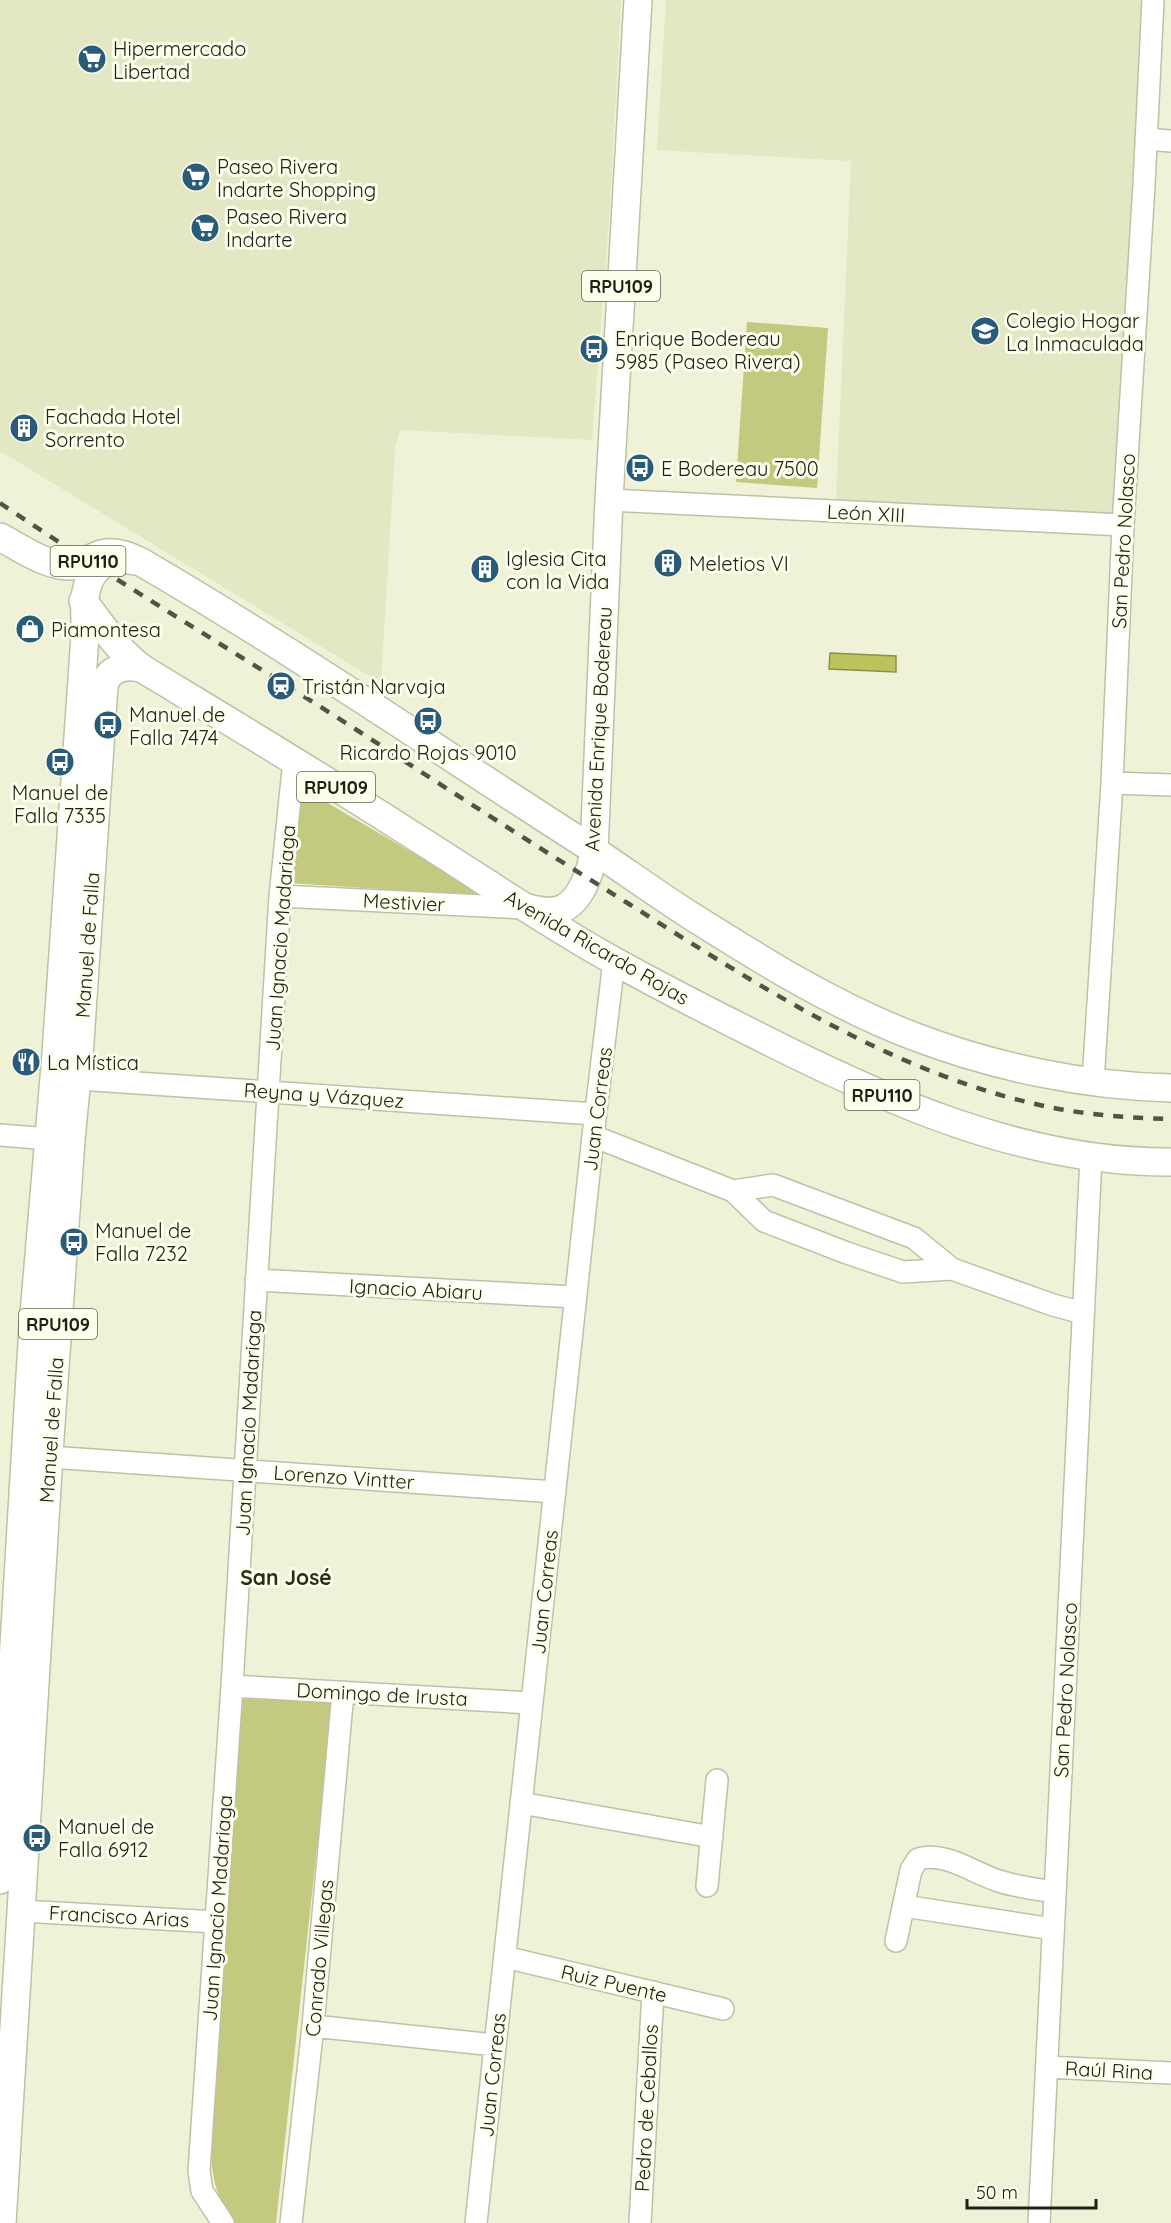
<svg xmlns="http://www.w3.org/2000/svg" width="1171" height="2223" font-family="Quicksand,sans-serif">
<rect width="100%" height="100%" fill="#eff2d6"/>
<path fill="#e3e7c3" d="M0,0H621L610,205L592,440L400,430L395,449L381,683L0,451Z
M666,0H1143L1118,515L836,501L851,161L657,150Z"/>
<path fill="#c3c97f" d="M747,322L828,328L817,488L736,482Z
M297,785L486,896L289,883Z
M243,1699L333,1701L276,2223H235C214,2195 211,2174 211,2140Z"/>
<path fill="#bcc25c" stroke="#8d9147" stroke-width="1.5" d="M830,653L896,656V672L829,669Z"/>
<g fill="none" stroke-linecap="round" stroke-linejoin="round">
<g stroke="#bec1a6" stroke-width="24">
<path id="minor" d="M1146,139L1171,141
M609,500L1123,525
M1112,783L1171,785
M280,896L525,908
M63,1078L595,1114
M1093,1082L1112,783L1123,525L1144,185L1153,0
M0,1135L62,1140
M593,1136L733,1191L764,1221L847,1253L903,1272L952,1269
M733,1191L773,1185L914,1238L952,1269L1053,1305L1083,1313
M256,1280L575,1297
M35,1456L555,1492
M232,1686L531,1703
M521,1803L712,1837
M707,1886L717,1780
M904,1906L1053,1929
M22,1911L216,1922
M896,1941L911,1870L918,1859C946,1851 973,1873 999,1881C1017,1887 1036,1889 1055,1892
M505,1957L723,2009
M313,2026L495,2045
M1047,2067L1171,2073
M223,2223L202,2191L199,2171L232,1686L280,896L294,760
M291,2223L313,2026L343,1692
M476,2223L593,1136L614,961
M640,2223L653,1992
M1039,2223L1091,1157"/>
</g>
<g stroke="#bec1a6" stroke-width="30">
<path id="major" d="M0,537C21,548 45,566 70,566C80,566 87,560 96,556C110,549 128,555 141,562C292,650 436,749 583,843C618,866 651,890 685,912C758,958 832,1005 913,1036C994,1067 1084,1086 1171,1088
M83,601C104,627 116,649 143,669C232,723 322,777 409,833C478,876 545,923 616,962C661,987 708,1011 754,1034C884,1100 1023,1163 1171,1162
M528,908C539,911 552,913 562,909C582,900 591,870 594,851L609,500L638,0
M0,1880L33,1326L56,1054L85,636C86,622 83,605 86,592C92,561 114,556 141,562
M2,2223L50,1438L71,1140L79,1056L104,686C108,667 128,664 143,669"/>
</g>
<use href="#minor" stroke="#fff" stroke-width="21"/>
<use href="#major" stroke="#fff" stroke-width="27"/>
<path stroke="#525345" stroke-width="4.5" stroke-dasharray="10 10" stroke-linecap="butt" d="M0,503C124,587 254,663 380,745C462,799 546,852 629,904C759,986 892,1073 1044,1106C1086,1115 1129,1118 1171,1119"/>
</g>
<defs>
<g id="supermarket-disc" transform="scale(1.5)"><circle r="9.5" fill="#2a5c79" stroke="#fdffed"/><path d="M-6-5.5h2.5l.6 2H6L4.5 2H-2.5L-4.4-4H-6ZM-1.5 3.2a1.3 1.3 0 1 0 .1 0ZM3 3.2a1.3 1.3 0 1 0 .1 0Z" fill="#fff"/></g>
<g id="school-disc" transform="scale(1.5)"><circle r="9.5" fill="#2a5c79" stroke="#fdffed"/><path d="M0-5L7-2L0 1L-7-2ZM-4 1L0 2.5L4 1V4Q0 6-4 4Z" fill="#fff"/></g>
<g id="bus-disc" transform="scale(1.5)"><circle r="9.5" fill="#2a5c79" stroke="#fdffed"/><path d="M-5-6H5V4H4V6H2V4H-2V6H-4V4H-5ZM-3.5-4V0h7V-4ZM-3.5 1.2v1.5H-2V1.2ZM2 1.2v1.5H3.5V1.2Z" fill="#fff"/></g>
<g id="building-disc" transform="scale(1.5)"><circle r="9.5" fill="#2a5c79" stroke="#fdffed"/><path d="M-4-6H4V6H1V3H-1V6H-4ZM-2.5-4.3h1.7v1.8h-1.7ZM.8-4.3h1.7v1.8H.8ZM-2.5-1h1.7V.8h-1.7ZM.8-1h1.7V.8H.8Z" fill="#fff"/></g>
<g id="shop-disc" transform="scale(1.5)"><circle r="9.5" fill="#2a5c79" stroke="#fdffed"/><path d="M-5-2.5h2.3a2.7 3.5 0 0 1 5.4 0H5L5.5 6h-11ZM-1.5-2.5h3a1.5 2.3 0 0 0-3 0Z" fill="#fff"/></g>
<g id="station-disc" transform="scale(1.5)"><circle r="9.5" fill="#2a5c79" stroke="#fdffed"/><path d="M-3-6H3Q5-6 5-4V2Q5 4 3 4L4.5 6H3L1.5 4h-3L-3 6H-4.5L-3 4Q-5 4-5 2V-4Q-5-6-3-6ZM-3.5-4v3h7v-3ZM-3.5 1v1.5H-2V1ZM2 1v1.5H3.5V1Z" fill="#fff"/></g>
<g id="restaurant-disc" transform="scale(1.5)"><circle r="9.5" fill="#2a5c79" stroke="#fdffed"/><path d="M-5-6h1v4h1v-4h1v4h1v-4h1v5L-1.5 .5V6h-2V.5L-5-1ZM5-6V6H3V1.5H1.5Q1.5-4 5-6Z" fill="#fff"/></g>
</defs>
<g fill-rule="evenodd">
<use href="#supermarket-disc" x="92" y="59"/>
<use href="#supermarket-disc" x="196" y="177"/>
<use href="#supermarket-disc" x="205" y="228"/>
<use href="#school-disc" x="985" y="331"/>
<use href="#bus-disc" x="594" y="349"/>
<use href="#building-disc" x="24" y="428"/>
<use href="#bus-disc" x="640" y="468"/>
<use href="#building-disc" x="668" y="563"/>
<use href="#building-disc" x="485" y="569"/>
<use href="#shop-disc" x="30" y="629"/>
<use href="#station-disc" x="281" y="686"/>
<use href="#bus-disc" x="428" y="721"/>
<use href="#bus-disc" x="108" y="725"/>
<use href="#bus-disc" x="60" y="762"/>
<use href="#restaurant-disc" x="26" y="1062"/>
<use href="#bus-disc" x="74" y="1242"/>
<use href="#bus-disc" x="37" y="1838"/>
</g>
<g text-anchor="middle" dominant-baseline="central" stroke-width="6" stroke-linejoin="round" paint-order="stroke">
<g fill="#fdffed" stroke="#626356" stroke-width="1.5">
<rect x="582" y="271" width="78" height="30" rx="4.5"/>
<rect x="50.5" y="546" width="75" height="30" rx="4.5"/>
<rect x="297" y="772" width="78" height="30" rx="4.5"/>
<rect x="844.5" y="1080" width="75" height="30" rx="4.5"/>
<rect x="19" y="1309" width="78" height="30" rx="4.5"/>
</g>
<g font-size="18" font-weight="bold" fill="#202016">
<text x="621" y="286">RPU109</text>
<text x="88" y="561">RPU110</text>
<text x="336" y="787">RPU109</text>
<text x="882" y="1095">RPU110</text>
<text x="58" y="1324">RPU109</text>
</g>
<g font-size="20" fill="#202016" stroke="#fdffed" text-anchor="start">
<text x="113" y="48">Hipermercado<tspan x="113" dy="23">Libertad</tspan></text>
<text x="217" y="166">Paseo Rivera<tspan x="217" dy="23">Indarte Shopping</tspan></text>
<text x="226" y="216">Paseo Rivera<tspan x="226" dy="23">Indarte</tspan></text>
<text x="1006" y="320">Colegio Hogar<tspan x="1006" dy="23">La Inmaculada</tspan></text>
<text x="615" y="338">Enrique Bodereau<tspan x="615" dy="23">5985 (Paseo Rivera)</tspan></text>
<text x="45" y="416">Fachada Hotel<tspan x="45" dy="23">Sorrento</tspan></text>
<text x="661" y="468">E Bodereau 7500</text>
<text x="506" y="558">Iglesia Cita<tspan x="506" dy="23">con la Vida</tspan></text>
<text x="689" y="563">Meletios VI</text>
<text x="51" y="629">Piamontesa</text>
<text x="302" y="686">Tristán Narvaja</text>
<text x="129" y="714">Manuel de<tspan x="129" dy="23">Falla 7474</tspan></text>
<text x="428" y="752" text-anchor="middle">Ricardo Rojas 9010</text>
<text x="60" y="792" text-anchor="middle">Manuel de<tspan x="60" dy="23">Falla 7335</tspan></text>
<text x="47" y="1062">La Mística</text>
<text x="95" y="1230">Manuel de<tspan x="95" dy="23">Falla 7232</tspan></text>
<text x="58" y="1826">Manuel de<tspan x="58" dy="23">Falla 6912</tspan></text>
</g>
<g font-size="20" fill="#202016" stroke="#fdffed">
<text transform="translate(866 513) rotate(3)">León XIII</text>
<text transform="translate(1123 541) rotate(-87)">San Pedro Nolasco</text>
<text transform="translate(598 729) rotate(-87)">Avenida Enrique Bodereau</text>
<text transform="translate(404 902) rotate(3)">Mestivier</text>
<text transform="translate(280 938) rotate(-86)">Juan Ignacio Madariaga</text>
<text transform="translate(87 945) rotate(-86)">Manuel de Falla</text>
<text transform="translate(597 947) rotate(30)">Avenida Ricardo Rojas</text>
<text transform="translate(324 1095) rotate(4)">Reyna y Vázquez</text>
<text transform="translate(597 1109) rotate(-83)">Juan Correas</text>
<text transform="translate(416 1289) rotate(3)">Ignacio Abiaru</text>
<text transform="translate(248 1423) rotate(-87)">Juan Ignacio Madariaga</text>
<text transform="translate(51 1430) rotate(-86)">Manuel de Falla</text>
<text transform="translate(344 1477) rotate(4)">Lorenzo Vintter</text>
<text transform="translate(544 1592) rotate(-84)">Juan Correas</text>
<text transform="translate(1065 1690) rotate(-87)">San Pedro Nolasco</text>
<text transform="translate(382 1694) rotate(3)">Domingo de Irusta</text>
<text transform="translate(217 1908) rotate(-86)">Juan Ignacio Madariaga</text>
<text transform="translate(119 1916) rotate(3)">Francisco Arias</text>
<text transform="translate(319 1958) rotate(-85)">Conrado Villegas</text>
<text transform="translate(614 1983) rotate(13)">Ruiz Puente</text>
<text transform="translate(1109 2070) rotate(3)">Raúl Rina</text>
<text transform="translate(492 2075) rotate(-84)">Juan Correas</text>
<text transform="translate(646 2108) rotate(-87)">Pedro de Ceballos</text>
</g>
<g font-size="21" font-weight="bold" fill="#2b2d16" stroke="#fdffed">
<text x="286" y="1577">San José</text>
</g>
</g>
<path d="M967 2199v9h129v-9" fill="none" stroke="#202016" stroke-width="3"/>
<text x="976" y="2199" font-size="18" fill="#202016" stroke="#fdffed" stroke-width="4.5" paint-order="stroke">50 m</text>
</svg>
